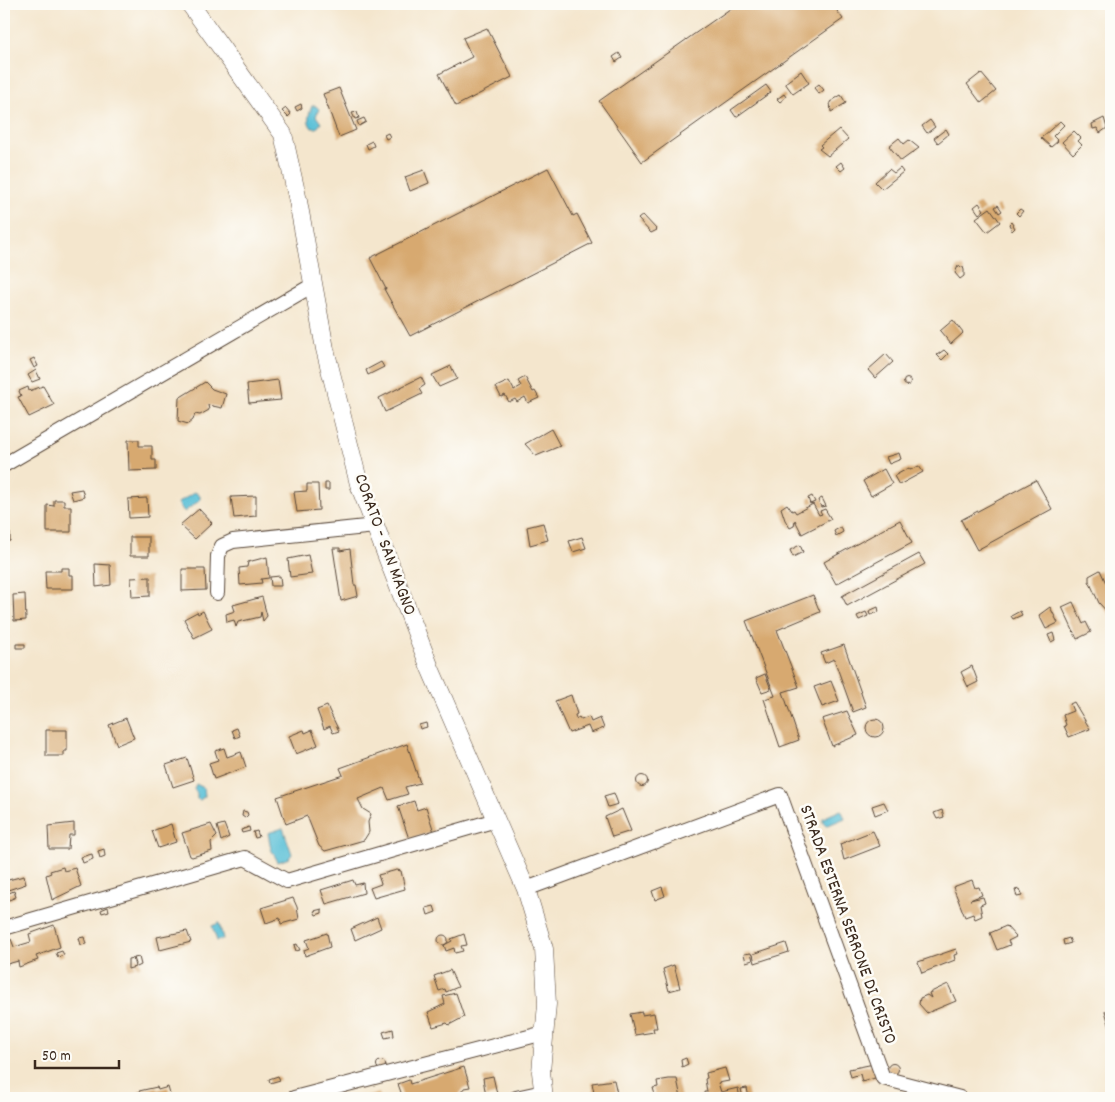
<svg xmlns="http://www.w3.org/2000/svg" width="1115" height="1102" font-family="Dekko,sans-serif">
<rect width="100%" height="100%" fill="#fdfcf7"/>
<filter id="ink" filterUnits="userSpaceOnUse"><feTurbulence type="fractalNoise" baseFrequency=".02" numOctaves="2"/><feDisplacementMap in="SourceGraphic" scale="10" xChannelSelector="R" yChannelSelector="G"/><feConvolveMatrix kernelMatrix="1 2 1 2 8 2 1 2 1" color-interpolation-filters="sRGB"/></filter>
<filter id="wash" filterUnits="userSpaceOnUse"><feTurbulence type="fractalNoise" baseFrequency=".0096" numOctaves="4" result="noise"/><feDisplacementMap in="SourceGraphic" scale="20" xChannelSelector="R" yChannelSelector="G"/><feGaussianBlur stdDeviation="1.12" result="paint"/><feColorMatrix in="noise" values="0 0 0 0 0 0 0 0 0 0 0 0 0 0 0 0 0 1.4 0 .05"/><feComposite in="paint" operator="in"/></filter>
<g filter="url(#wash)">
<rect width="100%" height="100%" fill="#f4e6cd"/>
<path fill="#a8bd61" stroke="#727440" d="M1108,1040H1111V1098H1110Z"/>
<path fill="#5ac0d7" stroke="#4a757a" d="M312,106H316L319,109L316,116L321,123L317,128H312C306,121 309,114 312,106Z
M195,492L200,496V500L184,512L178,503Z
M196,784L204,788L205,796L200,800L197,799V794L194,789Z
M841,810L845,818L826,826L823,823V818Z
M283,828L292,854L289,858L278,862L271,849L268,833Z
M219,923L223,939L217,941L212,926Z"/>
<g id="blocks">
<path fill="#d7a96f" d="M737,4H832L843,19L642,162L599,101Z
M487,28L512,77L456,106L439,74L472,57L463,38Z
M619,53L622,58L616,62L613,57Z
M801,71L809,83L793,94L785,83Z
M981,73L996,91L981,103L967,84Z
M819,84L824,90L819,94L814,88Z
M766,85L771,92L736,117L731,110Z
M339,88L356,130L339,137L323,94Z
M784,94L786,97L780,102L777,99Z
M841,95L846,103L831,112L830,102Z
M301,104L302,108L297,111L295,107Z
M286,108L291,114L288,117L282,111Z
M357,112L359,118L355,119L352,113Z
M364,118L366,122L359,126L357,121Z
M1104,118L1107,128L1100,133L1097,128L1093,129L1092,124Z
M930,120L935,127L927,133L922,126Z
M1060,121L1064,125L1053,136L1058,141L1051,147L1041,138Z
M839,129L848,139L828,156L819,149L822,147L820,145Z
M946,129L949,134L938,143L934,138Z
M1074,131L1081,138L1078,141L1082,145L1073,154L1062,142Z
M388,133L390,137L386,139L384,135Z
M899,138L904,144L909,140L919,148L901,161L889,146Z
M372,141L374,146L368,149L366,144Z
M841,162L845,168L841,171L836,166Z
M548,168L573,216L577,214L592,243L410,336L384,289H386L370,258Z
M900,168L903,172L882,189L875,182L889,169L894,173Z
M424,170L429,183L410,191L405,177Z
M979,203L984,210L979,214L974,207Z
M998,205L1002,211L999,213L995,207Z
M990,208L1000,222L987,232L976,218Z
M1020,209L1023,211L1019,216L1016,213Z
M643,215L657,230L651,233L638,219Z
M1011,222L1015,228L1012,231L1009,224Z
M958,266L963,267L964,270V276L960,279L955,273Z
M953,320L963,333L951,344L940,331Z
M944,350L948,354L942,360L937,355Z
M886,354L893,362L875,378L868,370Z
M34,358L38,366L34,368L30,360Z
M381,362L384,367L368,375L366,370Z
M451,366L457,379L439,387L432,375Z
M36,370L40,379L32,382L28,375Z
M421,377L425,385L419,389L422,394L385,412L379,398Z
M525,377L533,392L535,391L539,398L528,403L525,397L517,402L515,399L509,402L505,395L501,397L496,387L509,381L514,390L521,386L518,381Z
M903.5 382a3.5 3.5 0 1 1 7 0a3.5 3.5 0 1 1-7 0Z
M278,380L281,400L249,403L247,384Z
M205,382L212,389L226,394L222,408L208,405L209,410L200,415L195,414L193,420L188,424L178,421L179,398Z
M43,386L54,405L29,417L18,397L21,396L19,391L28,387L29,391Z
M551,429L560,446L536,456L525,444Z
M128,440H139V446H152V460H156V470L129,471Z
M899,453L901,459L889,464L886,457Z
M919,466L923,472L899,485L894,476L909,468L910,470Z
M884,469L892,484L871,496L863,481Z
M1036,480L1052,509L977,550L961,520Z
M325,483H329V490H325Z
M307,484H318L319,510L297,512L294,492L307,491Z
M82,489L84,497L73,500L70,491Z
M256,496V516L234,518L231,497Z
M812,496L815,502L810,504L808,498Z
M147,498L148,517L129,518L128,499Z
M822,498L826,506L821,507L818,500Z
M54,500H64V506H71V532H47V505L54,506Z
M787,504L792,511L794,510L796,513L813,504L819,515L822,514L820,511L825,509L831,519L802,534L795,520L794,526L790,528L785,520L781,508Z
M199,509L212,523L195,539L180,525Z
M900,520L912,543L836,584L824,562Z
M543,523L548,540L530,545L527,527Z
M841,527L843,532L836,536L834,531Z
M10,533V541L5,542L4,534Z
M130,537H149V556H130Z
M582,537L586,548L573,552L569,541Z
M800,545L803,552L793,557L790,550Z
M333,548H340V551L350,549L354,585H356L358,596L341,601Z
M919,554L925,564L847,606L842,596Z
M308,555L312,574L290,577L288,559Z
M267,557L269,578L261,579L262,583L240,585L239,568L247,567L248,562Z
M95,564L110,565L111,585L96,587Z
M61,568H69V575H73V589H46L45,571H61Z
M182,569H205L206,590L182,591Z
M1100,570L1111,594V616L1099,603L1089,581V576Z
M280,576L281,586H271L270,577Z
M150,577V596L132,597L131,578Z
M25,594L26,620L14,621L13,595Z
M813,595L820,612L777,630L799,687L783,692L799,740L780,747L764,699L775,696L746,621Z
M262,597L267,616L263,621L261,612L260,617L238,622L236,627L234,620L227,622L226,614L235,611L233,605Z
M1073,602L1083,624L1086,622L1091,632L1077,639L1062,607Z
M878,607L879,612L870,615L869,611Z
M1050,607L1058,623L1046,629L1039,615Z
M203,611L212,629L194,638L184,619L197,612L198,614Z
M1020,611L1022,615L1013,619L1011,616Z
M866,612L868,616L859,620L857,616Z
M1053,633L1055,640L1051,642L1048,635Z
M16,644H25V648H16Z
M844,645L866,707L853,712L834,659L825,663L821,653Z
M972,666L978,682L968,687L961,672Z
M765,674L771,689L762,692L756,678Z
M831,681L839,701L822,707L814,687Z
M571,695L577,714L575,715L576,719L579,717L581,720L589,717L591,722L600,718L604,728L591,733L588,726L569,733L555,701Z
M1074,702L1090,729L1069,737L1064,726L1066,725L1063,715L1073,711L1070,704Z
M327,706L339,731L333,733L330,726L324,729L317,710Z
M847,711L858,735L832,746L822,719Z
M126,718L134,738L117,745L109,725Z
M866 728a9 9 0 1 1 18 0a9 9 0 1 1-18 0Z
M426,723L427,727L420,729L419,725Z
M237,728L240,736L235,738L232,730Z
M46,730H67V751H64V756H46Z
M304,730L305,733L312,730L318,745L296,754L289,736Z
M407,744L420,783L405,787L408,794L389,800L384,788L358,799L363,809L371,814L368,822L369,832L364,840L325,851L319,846L307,816L286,824L277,797L343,775L340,768Z
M224,748L227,757L241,752L246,767L214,779L209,763L218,760L215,751Z
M187,758L194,780L173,787L166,765Z
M636.5 781a5.5 5.5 0 1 1 11 0a5.5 5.5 0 1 1-11 0Z
M614,793L618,804L608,807L604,796Z
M414,801L417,810L426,807L434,832L409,839L398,806Z
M884,802L888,810L875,815L872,806Z
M622,809L631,831L612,837L605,817Z
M942,810L944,817L937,819L934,813Z
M243,811L247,812L248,815L245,818L242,816Z
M74,823V835H69L68,849H49L48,826Z
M171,824L176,842L158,848L152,831Z
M211,824L217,836L211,842L212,851L192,857L190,856L182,833Z
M224,824L229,837L221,841L217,826Z
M249,827L250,831L242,833L241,830Z
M257,831L259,837L255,838L253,832Z
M873,831L880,846L844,860L840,844Z
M104,849L105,856L100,858L98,851Z
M92,854L93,859L83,863L81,857Z
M63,867L64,871L75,868L81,886L52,900L46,875L51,873L50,871Z
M397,870L401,871L405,889L374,898L370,888L381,884L378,875Z
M24,876L26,884L5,891L4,881Z
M353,880L355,885L363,883L364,893L326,904L321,890Z
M972,880L975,888L979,887L982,895L970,900L983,897L985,903L980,905L982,916L975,919L973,914L965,917L953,887Z
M662,887L665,896L655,900L652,891Z
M1019,889L1022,896L1017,897L1015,890Z
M14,891L16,897L9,900L6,894Z
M293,898L297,907L299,919L281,924L280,918L266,923L261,908Z
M434,906L436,912L428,915L426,908Z
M108,907L109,911L102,913L101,910Z
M322,909V913L316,915L314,911Z
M377,917L381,928L355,940L351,929Z
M54,925L60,947L36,956L38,960L19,967L18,961L4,965V941L11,939L14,947L31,942L29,934Z
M1006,926L1016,937L1008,941L1010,945L997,950L990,933Z
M187,931L191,942L160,950L157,937Z
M327,933L330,947L305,956L304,950L309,948L306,940Z
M464,934L467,945L461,946L463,951L455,953L454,948L446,951L444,945L452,941L451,939Z
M438 940a5 5 0 1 1 10 0a5 5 0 1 1-10 0Z
M84,937L86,944L81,945L79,938Z
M1069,938L1071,943L1064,945L1063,940Z
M786,943L789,952L755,963L753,954Z
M297,944L300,950L296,951L294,945Z
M956,949L958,954L954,955L955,960L922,973L918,962Z
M62,951L64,955L58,957L56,953Z
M751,953L753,960L746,962L744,954Z
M139,957L141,965L137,967L134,958Z
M133,958L135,967L128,969V959Z
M674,965L680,988L669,991L663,969Z
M450,970L458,987L446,992L445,989L439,991L434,976Z
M948,984L956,1001L927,1013L919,1004L920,998L927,995L931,998L929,993Z
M456,993L464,1017L449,1025L447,1023L433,1027L428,1012L445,1004L443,996Z
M1111,1010V1031L1105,1011Z
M642,1012V1015L654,1013L657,1028H653L654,1032L635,1035L630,1014Z
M393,1029L394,1036L385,1038L383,1032Z
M686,1058L688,1064L682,1067L681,1060Z
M376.5 1065a4.5 4.5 0 1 1 9 0a4.5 4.5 0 1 1-9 0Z
M887.5 1069a5.5 5.5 0 1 1 11 0a5.5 5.5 0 1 1-11 0Z
M874,1064L878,1077L862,1082L860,1074L851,1077L849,1069Z
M464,1067L470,1087L464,1088L457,1098H403L398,1084L409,1080L410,1084Z
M725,1068L729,1081L718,1083L721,1092L738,1088L740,1098H705L704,1092H707L705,1079L707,1078L706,1073Z
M278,1076L280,1080L270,1083L269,1079Z
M493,1076L497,1094L486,1097L483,1078Z
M669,1079H677L681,1098H656L653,1088L658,1087L657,1081Z
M614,1080L618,1098H595L592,1083Z
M157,1087L158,1090L168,1087L171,1098H131L140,1095L139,1091Z
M747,1088L749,1098H743L741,1089Z
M379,1093L380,1098H363Z"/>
</g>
</g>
<g filter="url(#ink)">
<use href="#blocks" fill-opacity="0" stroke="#574638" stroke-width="1"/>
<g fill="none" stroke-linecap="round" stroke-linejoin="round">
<g stroke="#574638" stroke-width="16">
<path id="minor" d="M4,465L313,285
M217,593L218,556L222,546L233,541L375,526
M526,889L780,795L883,1078L960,1098
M4,928L245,858L287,881L496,820
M294,1098L544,1033
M516,1098L543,1092"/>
</g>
<g stroke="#574638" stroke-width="19">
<path id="major" d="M190,4L283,134L298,201L325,349L359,484L430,668L526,889L544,949L547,1004L541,1072L544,1098"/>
</g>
<use href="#minor" stroke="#fff" stroke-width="14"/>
<use href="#major" stroke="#fff" stroke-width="18"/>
</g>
</g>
<g text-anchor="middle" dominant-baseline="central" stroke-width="5" stroke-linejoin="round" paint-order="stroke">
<g font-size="18" fill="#3b2a1e" stroke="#fdfcf7">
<text transform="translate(384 545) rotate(70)">CORATO - SAN MAGNO</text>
<text transform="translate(847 925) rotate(70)">STRADA ESTERNA SERRONE DI CRISTO</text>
</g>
</g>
<rect width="1115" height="1102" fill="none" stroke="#fdfcf7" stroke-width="20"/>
<path d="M35 1060v8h84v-8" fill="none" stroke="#3b2a1e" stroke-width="2.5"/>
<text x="42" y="1060" font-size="15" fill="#3b2a1e" stroke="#fdfcf7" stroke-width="4" paint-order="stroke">50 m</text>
</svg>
